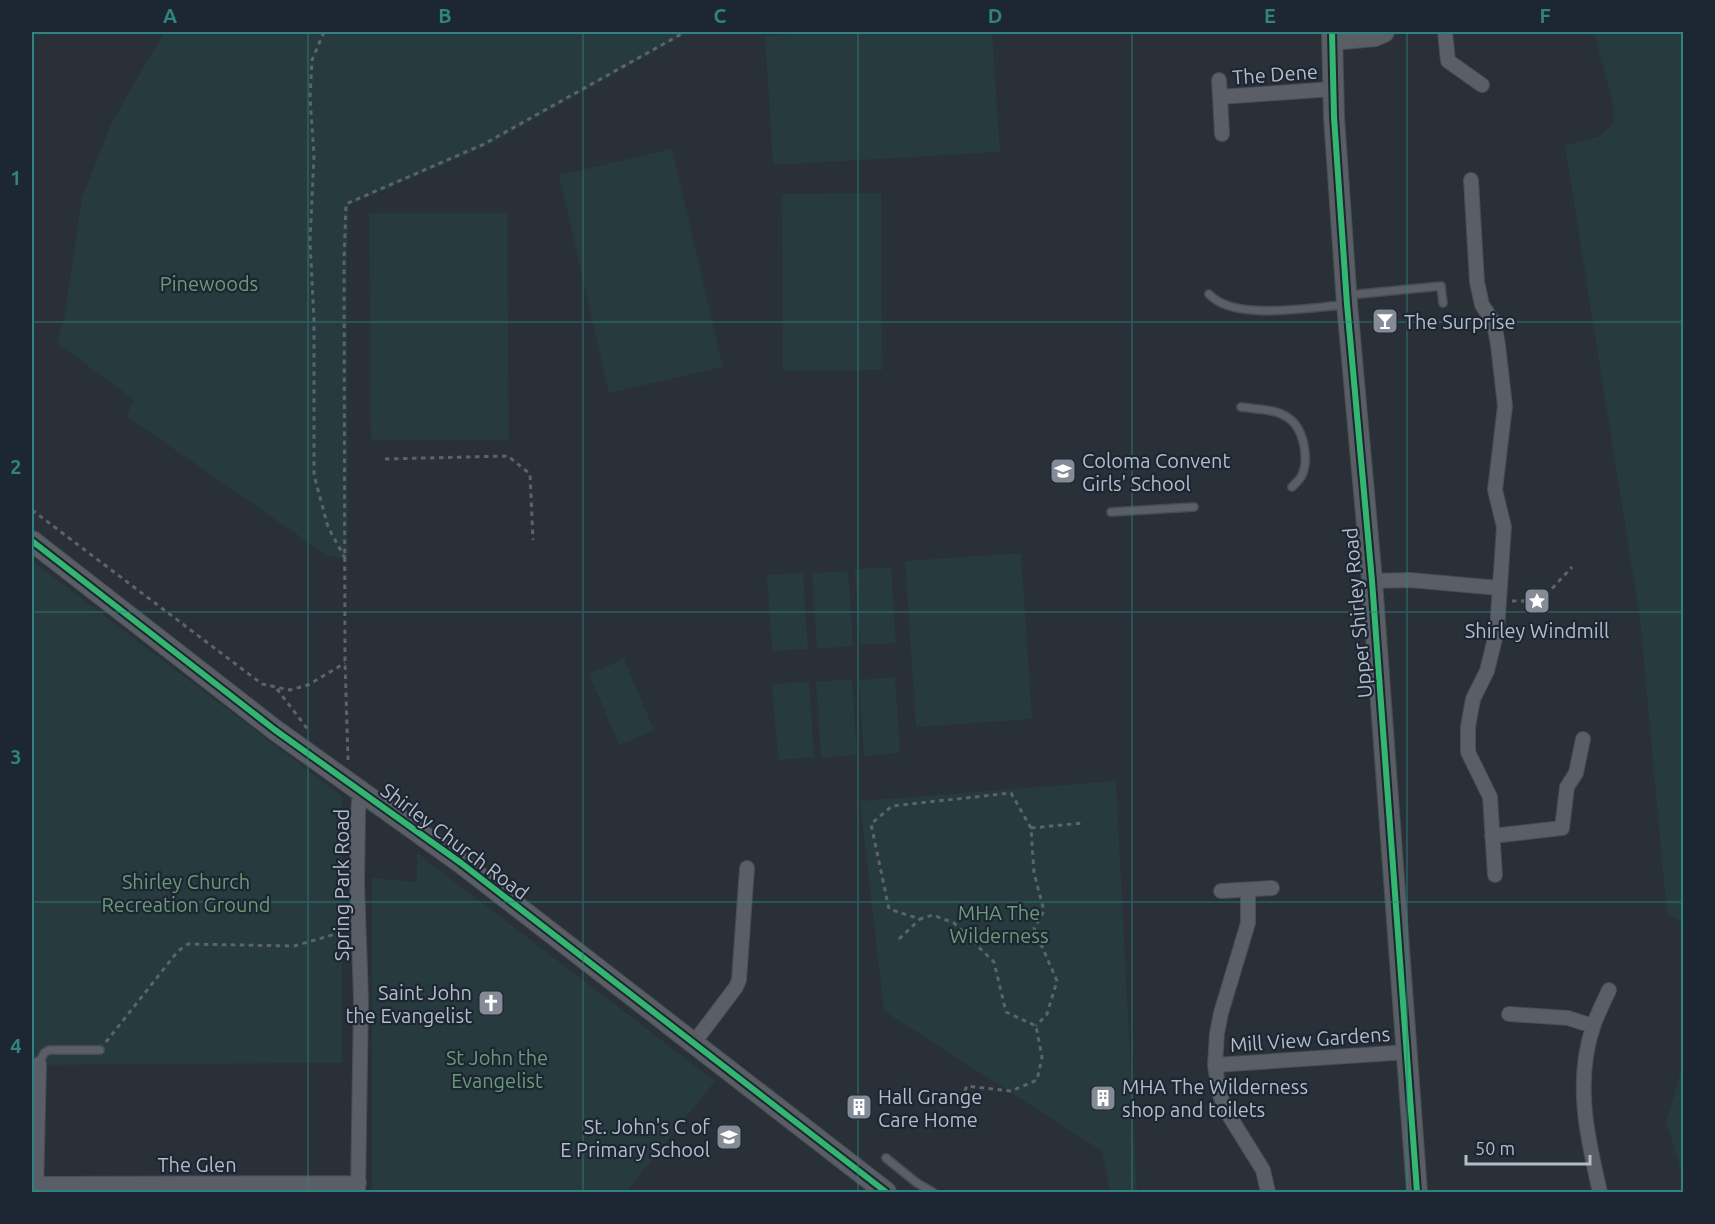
<svg xmlns="http://www.w3.org/2000/svg" width="1715" height="1224" font-family="Ubuntu,sans-serif">
<rect width="100%" height="100%" fill="#2a3038"/>
<path fill="#273a3e" d="M164,32H689L485,147L349,205L347,261L348,559L328,556L126,416L134,400L57,343L64,320L82,198L111,124Z
M833,32H992L1000,152L773,165L765,36Z
M1594,32H1683V922L1667,914L1640,619L1565,146L1600,136L1612,125L1614,108Z
M672,149L723,367L609,393L559,175Z
M881,193L882,370L783,371L782,194Z
M369,213H507L509,440H371Z
M1021,553L1032,719L916,727L905,561Z
M32,561L342,796V1063L32,1065Z
M891,567L896,643L860,645L855,569Z
M848,571L853,646L817,649L812,573Z
M803,573L808,649L772,651L767,575Z
M624,659L654,730L619,745L589,674Z
M895,677L900,753L864,756L859,680Z
M852,679L857,755L821,758L816,682Z
M809,682L814,757L778,760L772,684Z
M1116,781L1137,1192H1110L1102,1151L884,1011L860,801Z
M417,853L715,1081L626,1192L372,1191V878L417,882Z
M1683,1064V1175L1666,1123Z"/>
<g fill="none" stroke-linecap="round" stroke-linejoin="round">
<g stroke="#484c53" stroke-width="10">
<path id="lane" d="M1209,294C1234,322 1310,307 1345,305
M1349,295L1441,286L1443,303
M1241,407C1255,409 1275,409 1287,417C1304,427 1310,460 1301,477C1299,480 1295,484 1292,487
M1111,512L1194,507
M39,1064L44,1053L49,1050H100
M886,1158L917,1183L933,1192"/>
</g>
<g stroke="#484c53" stroke-width="16">
<path id="street" d="M1445,32L1448,61L1482,85
M1219,80L1220,97
M1222,134L1220,97L1333,89
M1471,180L1477,282L1482,305L1494,323L1498,345L1505,406L1495,490L1504,527L1497,630L1487,671L1473,699L1468,727V752L1490,797L1495,875
M1372,581L1410,580L1499,588
M1492,836L1562,828L1567,787L1576,773L1583,739
M1248,890V923L1221,1013L1217,1033L1215,1065L1219,1092L1225,1109L1263,1170L1268,1192
M1221,891L1272,888
M1509,1014L1568,1018L1593,1026
M693,1044L736,987L739,980L747,868
M1215,1065L1408,1052
M36,1184L359,1183
M36,1191L39,1064
M358,1192L361,1000L357,883L358,813L359,802L364,793
M1600,1192C1587,1137 1574,1080 1594,1024C1598,1013 1604,1001 1609,990"/>
</g>
<g stroke="#484c53" stroke-width="22">
<path id="secondary" d="M1332,32L1334,117L1347,304L1372,581L1417,1192
M1332,40L1375,36L1384,32
M32,541L275,730L461,863L886,1192"/>
</g>
<path stroke="#5d636a" stroke-width="3" stroke-dasharray="4.5 4.5" stroke-linecap="butt" d="M324,32L312,60L310,98L314,155L310,241L314,320V475L328,527L345,558
M385,459L508,456L530,474L533,540
M32,510L262,684L290,690L308,685L345,663
M1546,595L1572,567
M1512,601H1524C1529,591 1537,587 1546,595L1548,604L1543,611L1531,612L1526,607L1524,601
M277,689L309,731
M348,760L345,662L344,261L346,204L484,144L685,32
M1031,828L1083,823
M899,939L920,919
M106,1042L178,951L188,944L294,946L346,931
M961,1099L967,1086L1011,1091L1037,1080L1042,1057L1036,1026L1006,1012L994,962L954,923L933,915L920,919L889,909L871,824L892,806L1011,793L1031,828L1034,873L1044,911L1034,928L1057,981L1047,1014L1036,1026"/>
<use href="#lane" stroke="#5a5e66" stroke-width="7"/>
<use href="#street" stroke="#5a5e66" stroke-width="14"/>
<use href="#secondary" stroke="#595d64" stroke-width="20"/>
<g stroke="#1d2633" stroke-width="10">
<path id="cycleway" d="M1332,32L1334,117L1347,304L1372,581L1417,1192
M32,541L275,730L461,863L886,1192"/>
</g>
<use href="#cycleway" stroke="#33b770" stroke-width="6"/>
</g>
<path fill="none" stroke="#308480" stroke-width="1.5" stroke-opacity="0.55" d="M308,32V1192M583,32V1192M858,32V1192M1132,32V1192M1407,32V1192M32,322H1684M32,612H1684M32,902H1684"/>
<defs>
<g id="bar-square" transform="scale(1.35)"><rect x="-9" y="-9" width="18" height="18" rx="4" fill="#848b96" stroke="#1d2633"/><path d="M-6-5H6L.8 .8V4.5H3.5V6h-7V4.5H-.8V.8Z" fill="#fff"/></g>
<g id="school-square" transform="scale(1.35)"><rect x="-9" y="-9" width="18" height="18" rx="4" fill="#848b96" stroke="#1d2633"/><path d="M0-5L7-2L0 1L-7-2ZM-4 1L0 2.5L4 1V4Q0 6-4 4Z" fill="#fff"/></g>
<g id="sight-square" transform="scale(1.35)"><rect x="-9" y="-9" width="18" height="18" rx="4" fill="#848b96" stroke="#1d2633"/><path d="M0-6L1.8-2.2L6-1.7L2.9 1.2L3.7 5.4L0 3.3L-3.7 5.4L-2.9 1.2L-6-1.7L-1.8-2.2Z" fill="#fff"/></g>
<g id="church-square" transform="scale(1.35)"><rect x="-9" y="-9" width="18" height="18" rx="4" fill="#848b96" stroke="#1d2633"/><path d="M-1.2-6h2.4v3.5h3.3v2.4h-3.3V6h-2.4V-.1h-3.3v-2.4h3.3Z" fill="#fff"/></g>
<g id="building-square" transform="scale(1.35)"><rect x="-9" y="-9" width="18" height="18" rx="4" fill="#848b96" stroke="#1d2633"/><path d="M-4-6H4V6H1V3H-1V6H-4ZM-2.5-4.3h1.7v1.8h-1.7ZM.8-4.3h1.7v1.8H.8ZM-2.5-1h1.7V.8h-1.7ZM.8-1h1.7V.8H.8Z" fill="#fff"/></g>
</defs>
<g fill-rule="evenodd">
<use href="#bar-square" x="1385" y="321"/>
<use href="#school-square" x="1063" y="471"/>
<use href="#sight-square" x="1537" y="601"/>
<use href="#church-square" x="491" y="1003"/>
<use href="#building-square" x="1103" y="1098"/>
<use href="#building-square" x="859" y="1107"/>
<use href="#school-square" x="729" y="1137"/>
</g>
<g text-anchor="middle" dominant-baseline="central" stroke-width="4.5" stroke-linejoin="round" paint-order="stroke">
<g font-size="20" fill="#b4bcc9" stroke="#1d2633">
<text transform="translate(1275 74) rotate(-4)">The Dene</text>
<text transform="translate(1357 613) rotate(-95)">Upper Shirley Road</text>
<text transform="translate(455 841) rotate(37)">Shirley Church Road</text>
<text transform="translate(341 885) rotate(-90)">Spring Park Road</text>
<text transform="translate(1310 1039) rotate(-4)">Mill View Gardens</text>
<text x="197" y="1164">The Glen</text>
</g>
<g font-size="20" fill="#6b9a76" stroke="#1d2633">
<text x="209" y="283">Pinewoods</text>
<text x="186" y="881">Shirley Church<tspan x="186" dy="23">Recreation Ground</tspan></text>
<text x="999" y="912">MHA The<tspan x="999" dy="23">Wilderness</tspan></text>
<text x="497" y="1057">St John the<tspan x="497" dy="23">Evangelist</tspan></text>
</g>
<g font-size="20" fill="#b4bcc9" stroke="#1d2633" text-anchor="start">
<text x="1404" y="321">The Surprise</text>
<text x="1082" y="460">Coloma Convent<tspan x="1082" dy="23">Girls' School</tspan></text>
<text x="1537" y="630" text-anchor="middle">Shirley Windmill</text>
<text x="472" y="992" text-anchor="end">Saint John<tspan x="472" dy="23">the Evangelist</tspan></text>
<text x="1122" y="1086">MHA The Wilderness<tspan x="1122" dy="23">shop and toilets</tspan></text>
<text x="878" y="1096">Hall Grange<tspan x="878" dy="23">Care Home</tspan></text>
<text x="710" y="1126" text-anchor="end">St. John's C of<tspan x="710" dy="23">E Primary School</tspan></text>
</g>
</g>
<rect width="1715" height="1224" fill="none" stroke="#1d2633" stroke-width="66"/>
<path d="M1466 1155v9h124v-9" fill="none" stroke="#b4bcc9" stroke-width="3"/>
<text x="1475" y="1155" font-size="18" fill="#b4bcc9" stroke="#1d2633" stroke-width="4.5" paint-order="stroke">50 m</text>
<rect x="33" y="33" width="1649" height="1158" fill="none" stroke="#308480" stroke-width="2"/>
<g font-size="20" text-anchor="middle" font-weight="bold" fill="#308480">
<text x="170" y="23">A</text>
<text x="445" y="23">B</text>
<text x="720" y="23">C</text>
<text x="995" y="23">D</text>
<text x="1270" y="23">E</text>
<text x="1545" y="23">F</text>
<text x="16" y="185">1</text>
<text x="16" y="474">2</text>
<text x="16" y="764">3</text>
<text x="16" y="1053">4</text>
</g>
</svg>
